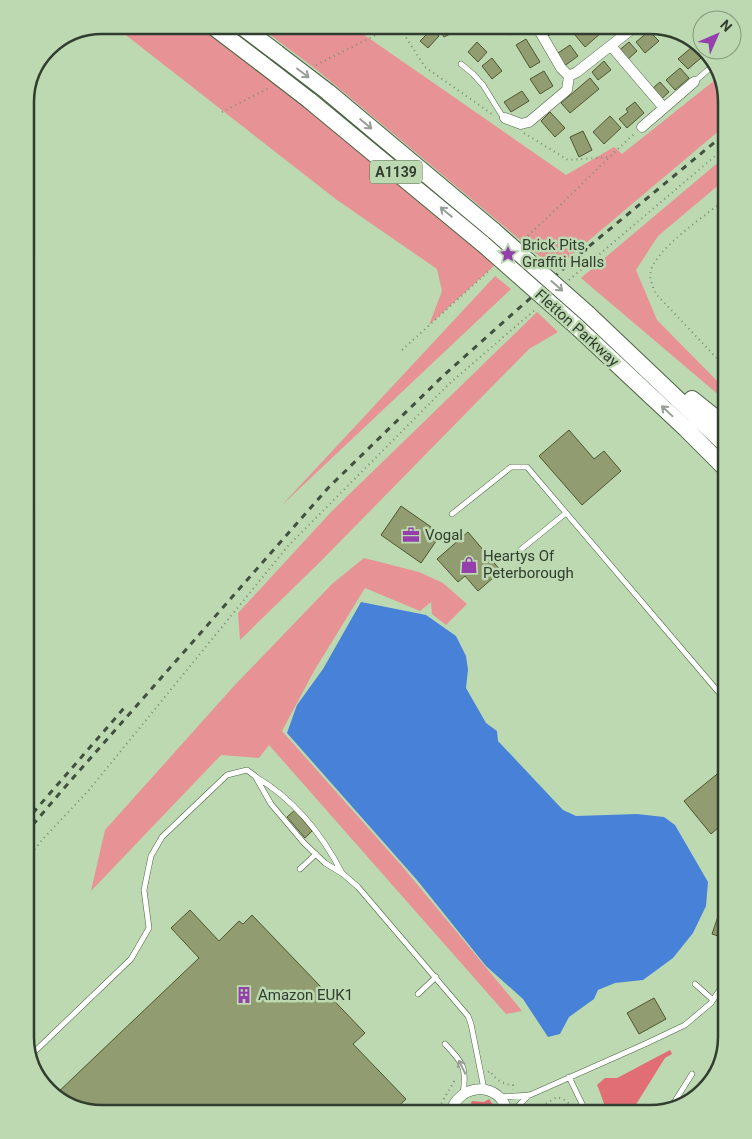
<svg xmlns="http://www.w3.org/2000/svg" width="752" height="1139" font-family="Roboto,sans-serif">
<rect width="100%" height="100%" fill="#bcd9b2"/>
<path fill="#e79294" d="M113,25H201L390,174L496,264L429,325L442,291L437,269L337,200Z
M257,25H350L566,175L614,147L622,154L720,76L727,102V124L555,269L317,70Z
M727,155V178L658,236L636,270L657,320L727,391V402L581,278Z
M495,276L511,289L281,506Z
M537,312L558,332L529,349L321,561L240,640L238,613L332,511Z
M364,558L419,572L443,583L467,604L446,625L432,614L431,602L420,611L365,588L314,671L282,731L402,866L522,1011L506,1014L269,745L259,758L221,755L91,891L105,830L234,686L332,584Z"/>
<path fill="#e26e75" d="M670,1050L672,1054L665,1058L630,1114H610C603,1106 602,1095 597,1085L605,1078H617Z
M489,1099L499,1114H461V1112L469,1107L472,1101L484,1102Z
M553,1104L568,1109L572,1114H542Z"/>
<path fill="#4782d8" d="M361,602L426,615L456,636L466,656L468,670L466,688L486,723L497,731L498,741L563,810L576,816L637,814L664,817L675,825L708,882L706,906L693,933L673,958L643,980L615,983L598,990L594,999L569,1017L560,1034L548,1037L523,999L486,966L417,880L287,733L297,705L323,669Z"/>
<path fill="#929c71" stroke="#4e562e" d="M442,25H455L458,30L444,37L438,27Z
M509,25H517L519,30L510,35L506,27Z
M539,25H555L558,30L546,37Z
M588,25H610L585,47L575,35Z
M431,30L439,36L428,48L420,41Z
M649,31L659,41L645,53L636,42Z
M526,39L540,62L530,68L516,45Z
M477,42L487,52L478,62L468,52Z
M629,42L637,51L624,63L616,53Z
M570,45L578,56L563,67L555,55Z
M692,47L701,58L688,69L678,59Z
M492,58L502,71L492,79L482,66Z
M604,61L611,70L598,80L592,72Z
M680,68L689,78L675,90L666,80Z
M544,71L553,86L540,94L530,79Z
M590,78L599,89L570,113L561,103Z
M660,82L669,92L655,105L646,94Z
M522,91L529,101L511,112L504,102Z
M635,102L644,113L627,128L619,119L628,112L626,109Z
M550,112L565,128L555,137L541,121Z
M610,116L621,128L604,144L593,132Z
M583,131L592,150L579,157L570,137Z
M569,430L594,459L604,451L621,471L582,505L539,456Z
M401,506L441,534L421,563L381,535Z
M468,532L501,571L478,591L465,576L458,582L437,559Z
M727,766V820L711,834L684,801Z
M295,810L312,831L305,838L287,817Z
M722,905L727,907V939L712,934Z
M190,910L219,941L239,921L243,924L252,915L365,1033L353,1044L406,1099L391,1114H97L60,1101L54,1096L199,958L171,928Z
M654,998L666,1019L639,1034L627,1013Z"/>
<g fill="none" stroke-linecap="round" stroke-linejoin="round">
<g stroke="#4b6442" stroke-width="6">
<path id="service" d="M461,64L473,74L483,85L501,114L505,118
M694,82L716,63
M452,514L511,467H527L727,702
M508,560L566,513
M256,777C293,799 322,834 342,873
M721,836L727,841
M300,869L316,854
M695,984L713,1000
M418,994L436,977
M445,1044C463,1063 467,1067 463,1094
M30,1056L131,959L149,928L144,890L151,856L162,837L227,775L247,770L255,776L271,804L304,843L325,863L343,874L358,887L468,1016L471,1024L484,1089
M569,1077L587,1114
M499,1097L530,1095L645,1044L685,1025L711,1003L727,979
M670,1109L692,1074
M510,1114L529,1095"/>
</g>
<g stroke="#4b6442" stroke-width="11">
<path id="minor" d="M536,25L561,68L569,76
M611,46L664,108
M569,76L577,72L637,25
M505,118L521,124L529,122L567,90L569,76
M642,127L694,82
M450,1114C458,1082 501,1080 508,1114"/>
</g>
<g stroke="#4b6442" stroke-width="18">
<path id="trunk" d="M211,25L261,63
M240,25L277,53
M328,92L494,231
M309,100L483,244
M588,314L727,446
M576,326L686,429L727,470
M692,399L727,427"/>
</g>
<path stroke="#7a8e73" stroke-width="2" stroke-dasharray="1 4" stroke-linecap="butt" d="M398,25L425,67L492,114
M316,65L396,25
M222,112L271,87
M524,133L568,160L609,157
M524,239C562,205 597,168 634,134
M569,280L727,146
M402,350L491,269
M727,369L656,294C653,287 649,279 651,271C655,249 709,213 727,198
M25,861L43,839L89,790L288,546L449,384L537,308
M488,1072L490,1071C496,1080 502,1084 513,1085V1090
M438,1113L441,1104L456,1078
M529,1114L557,1097L563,1099L575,1108"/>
<use href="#service" stroke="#fff" stroke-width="5"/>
<use href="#minor" stroke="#fff" stroke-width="10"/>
<use href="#trunk" stroke="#fff" stroke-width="16"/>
<path stroke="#42503e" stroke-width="3" stroke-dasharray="6 6" stroke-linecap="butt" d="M25,822L125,707
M25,834L59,794L328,488L444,375L581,253L727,132"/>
<g stroke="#4b6442" stroke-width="18" stroke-linecap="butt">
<path id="trunk-bridge" d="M277,53L328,92
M261,63L309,100
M494,231L588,314
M483,244L576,326"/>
</g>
<use href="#trunk-bridge" stroke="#fff" stroke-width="16"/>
</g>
<defs><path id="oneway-shaft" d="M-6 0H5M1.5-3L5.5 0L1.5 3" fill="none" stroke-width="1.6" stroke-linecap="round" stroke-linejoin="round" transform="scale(1.25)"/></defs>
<g stroke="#989e96">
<use href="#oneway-shaft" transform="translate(303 73) rotate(37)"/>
<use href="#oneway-shaft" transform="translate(366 124) rotate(40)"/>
<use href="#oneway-shaft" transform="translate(446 212) rotate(-140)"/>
<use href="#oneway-shaft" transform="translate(557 286) rotate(41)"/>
<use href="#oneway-shaft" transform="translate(667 411) rotate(-137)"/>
<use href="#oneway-shaft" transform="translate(462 1067) rotate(-116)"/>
</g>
<defs>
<g id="sight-bare" transform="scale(1.35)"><path d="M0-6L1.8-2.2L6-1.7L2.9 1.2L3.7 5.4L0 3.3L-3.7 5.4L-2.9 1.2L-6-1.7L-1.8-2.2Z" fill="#943fac" stroke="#bcd9b2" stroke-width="2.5" paint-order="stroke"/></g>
<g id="office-bare" transform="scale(1.35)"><path d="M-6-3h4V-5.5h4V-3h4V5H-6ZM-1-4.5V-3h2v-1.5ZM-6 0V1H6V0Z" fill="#943fac" stroke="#bcd9b2" stroke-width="2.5" paint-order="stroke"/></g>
<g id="shop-bare" transform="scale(1.35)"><path d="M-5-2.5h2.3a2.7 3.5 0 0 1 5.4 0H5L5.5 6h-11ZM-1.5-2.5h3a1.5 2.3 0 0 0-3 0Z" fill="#943fac" stroke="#bcd9b2" stroke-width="2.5" paint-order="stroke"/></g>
<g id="building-bare" transform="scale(1.35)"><path d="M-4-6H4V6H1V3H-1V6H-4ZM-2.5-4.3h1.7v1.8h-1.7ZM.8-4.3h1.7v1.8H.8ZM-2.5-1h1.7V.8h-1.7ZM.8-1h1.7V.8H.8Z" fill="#943fac" stroke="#bcd9b2" stroke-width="2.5" paint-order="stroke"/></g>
</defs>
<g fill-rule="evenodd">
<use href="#sight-bare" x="508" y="254"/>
<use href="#office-bare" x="411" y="535"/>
<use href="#shop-bare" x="469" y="565"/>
<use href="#building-bare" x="244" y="995"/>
</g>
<g text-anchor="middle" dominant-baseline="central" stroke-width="5" stroke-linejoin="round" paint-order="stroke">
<rect fill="#bcd9b2" stroke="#5b6c56" stroke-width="1" x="370" y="160.5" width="52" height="23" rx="4"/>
<g font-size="14" font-weight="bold" fill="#313d2e">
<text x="396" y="172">A1139</text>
</g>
<g font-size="15" fill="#313d2e" stroke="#bcd9b2" text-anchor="start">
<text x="522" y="245">Brick Pits,<tspan x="522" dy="17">Graffiti Halls</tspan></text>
<text x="425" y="535">Vogal</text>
<text x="483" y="556">Heartys Of<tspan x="483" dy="17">Peterborough</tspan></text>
<text x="258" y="995">Amazon EUK1</text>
</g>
<g font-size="15" fill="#313d2e" stroke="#bcd9b2">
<text transform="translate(577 328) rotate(42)">Fletton Parkway</text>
</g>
</g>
<path d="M0 0H752V1139H0ZM102 34H650A68 68 0 0 1 718 102V1037A68 68 0 0 1 650 1105H102A68 68 0 0 1 34 1037V102A68 68 0 0 1 102 34Z" fill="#bcd9b2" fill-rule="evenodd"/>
<path fill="none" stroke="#313d2e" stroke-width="2.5" d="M102 34H650A68 68 0 0 1 718 102V1037A68 68 0 0 1 650 1105H102A68 68 0 0 1 34 1037V102A68 68 0 0 1 102 34Z"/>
<g transform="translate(717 35) rotate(45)"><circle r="24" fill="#bcd9b2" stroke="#849b7d"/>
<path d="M0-4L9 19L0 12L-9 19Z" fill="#943fac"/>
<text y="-8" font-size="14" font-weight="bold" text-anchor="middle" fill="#313d2e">N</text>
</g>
</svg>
